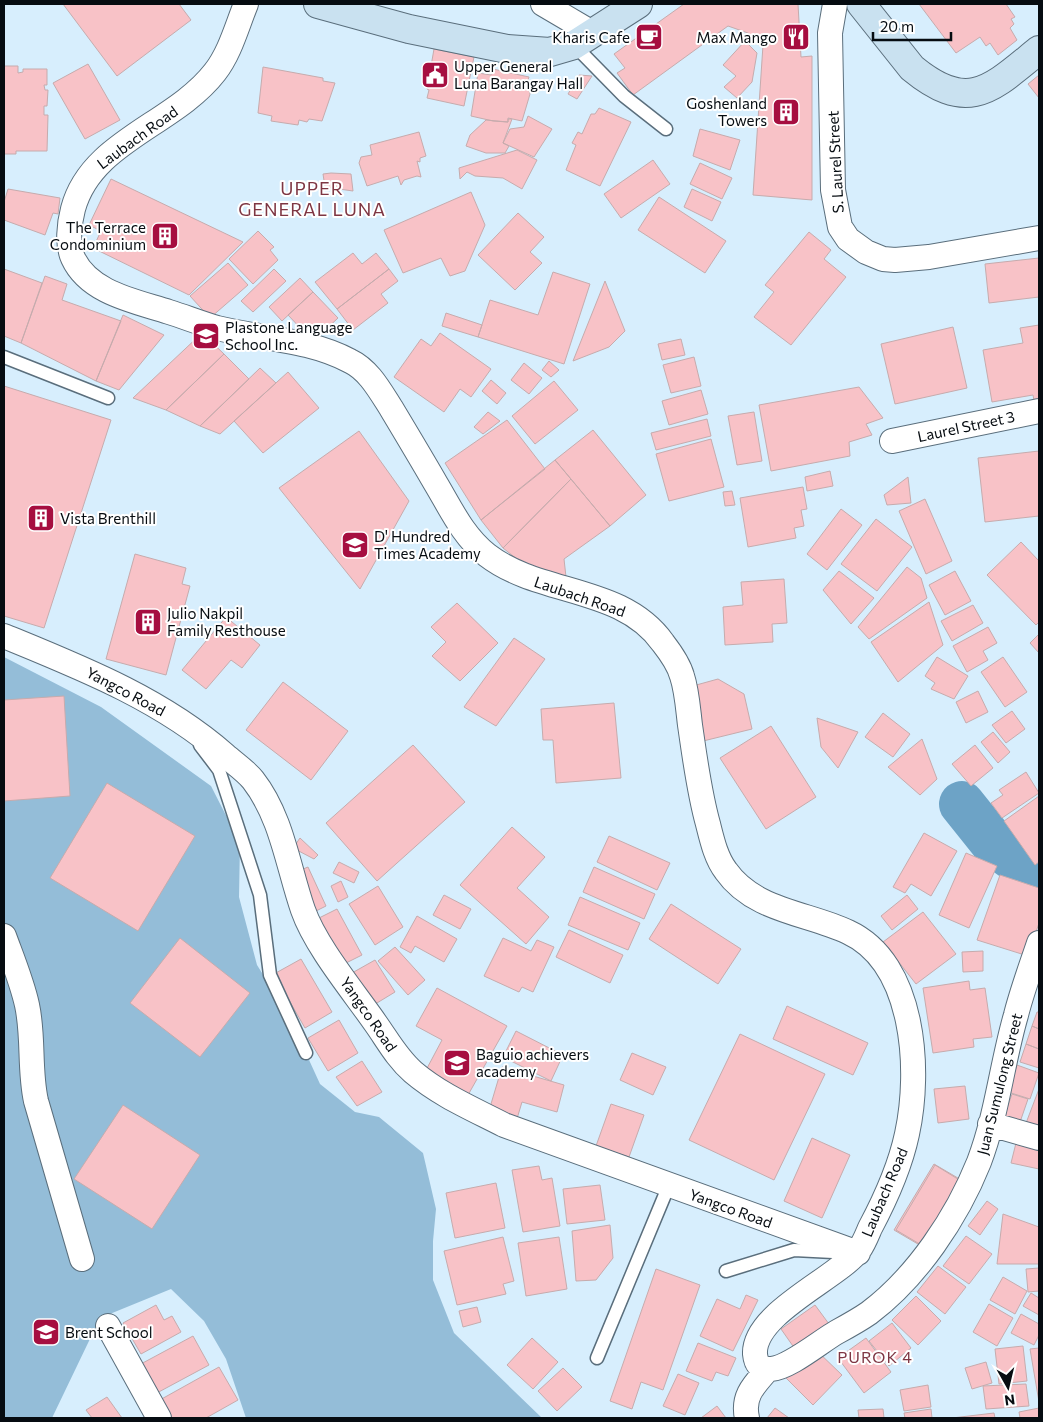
<svg xmlns="http://www.w3.org/2000/svg" width="1043" height="1422" font-family="Commissioner,sans-serif">
<rect width="100%" height="100%" fill="#d7eefd"/>
<path fill="#94bdd8" d="M4,657L101,707L211,786L240,843L239,897L257,965L289,1016L320,1084L355,1112L379,1117L423,1153L436,1209L433,1241V1280L454,1333L542,1418H246L226,1359L204,1321L171,1289L100,1318L52,1418H4Z"/>
<g fill="none" stroke-linecap="round" stroke-linejoin="round">
<path stroke="#6da3c6" stroke-width="46" d="M962,804L994,844L1039,876"/>
</g>
<path fill="#f8c2c7" stroke="#c6abad" d="M63,4H179L191,20L117,76Z
M684,4H798L801,57L812,56V200L753,195L763,45L748,33L728,26L633,95L617,73L625,68L614,54Z
M919,4H1006L1015,17L1011,19L1014,24L1010,28L1017,40L998,55L990,43L986,46L980,37L956,53Z
M745,41L757,53L752,82L737,98L724,87L736,76L723,65Z
M434,49L474,57L464,106L427,98L429,90L427,89Z
M88,64L120,120L85,139L53,83Z
M4,66H18V73L23,72V69H47V85H44L45,90H48L47,106H44V115H48L47,151H16V154H4Z
M263,67L323,78V81L335,83L322,121L309,119L307,122L299,120L298,125L271,121L272,116L258,113Z
M493,69L529,77L527,83L530,94L522,121L508,118V122L493,121L471,116L478,73L491,75Z
M579,75L592,76L577,99L568,94Z
M1039,75V98L1028,84Z
M599,108L631,122L600,186L566,170L576,145L572,143L578,132L582,134L591,114H595Z
M528,116L552,129L534,157L503,143L510,129L524,127Z
M508,119H512L503,143L509,146L505,153H486L466,146L470,135L486,120L508,122Z
M700,129L740,140L730,170L693,156Z
M419,132L426,156L420,158V162L417,161L421,177L417,176L404,180L401,185L398,176L367,186L359,163L361,157L372,155L370,145Z
M517,150L537,160L522,189L503,178L475,176L467,172L460,179L459,168Z
M653,160L670,184L621,218L604,194Z
M700,163L732,178L722,199L690,184Z
M331,173L351,174L353,191L325,187L323,174Z
M111,179L243,242L189,295L93,248L101,231L89,225Z
M8,189L60,198L58,214L53,213L45,235L4,220V202Z
M692,189L721,202L712,221L684,207Z
M471,192L485,225L465,271L450,276L441,258L403,273L384,230Z
M659,197L726,241L705,273L638,230Z
M518,213L544,237L530,252L542,263L515,290L478,255Z
M258,231L274,247L270,250L278,260L253,284L229,259Z
M809,232L831,250L824,259L846,277L791,345L754,317L774,292L765,285Z
M353,253L362,264L376,253L389,269L337,309L315,282Z
M1039,258V297L989,303L985,264Z
M228,263L248,285L210,318L190,296Z
M4,269L42,283L21,343L4,336Z
M274,269L286,281L253,312L241,301Z
M389,269L398,281L381,294L388,303L353,330L337,309Z
M553,272L590,284L564,364L478,337L490,300L538,315Z
M45,276L67,284L62,300L121,321L96,381L21,343Z
M300,278L313,292L282,321L269,307Z
M605,281L625,331L609,347L573,361Z
M313,292L338,318L322,333L314,325L305,333L288,315Z
M446,313L482,325L478,337L442,326Z
M123,315L164,335L119,390L96,381Z
M1039,325V405L1035,406L1033,395L992,402L983,350L1023,343L1020,328Z
M953,327L967,388L895,404L881,344Z
M202,333L224,354L166,410L133,398Z
M440,333L491,369L471,397L460,389L444,412L394,377L421,339L431,346Z
M681,339L685,355L662,360L658,344Z
M224,354L249,379L200,426L166,410Z
M694,357L701,386L671,393L663,365Z
M549,361L559,370L551,377L542,370Z
M524,363L542,378L529,394L511,380Z
M260,368L276,383L220,434L200,426Z
M288,372L319,408L263,453L234,421Z
M491,380L506,393L497,404L482,391Z
M554,381L578,410L535,444L512,416Z
M4,386L111,420L44,628L4,616Z
M859,387L883,418L866,424L872,435L849,442L850,456L771,471L759,405Z
M701,390L708,414L669,425L662,401Z
M488,412L500,421L483,434L474,427Z
M754,412L762,461L737,465L728,416Z
M707,419L711,436L656,450L651,433Z
M507,420L545,469L481,520L445,463Z
M593,430L646,495L610,526L555,460Z
M359,431L409,501L360,589L279,488Z
M711,439L724,487L669,501L656,454Z
M1039,451V516L985,522L978,458Z
M555,460L571,479L503,548L481,520Z
M830,471L833,486L807,491L805,477Z
M908,477L911,503L887,505L884,495Z
M571,479L610,526L564,559L566,577L532,571L503,548Z
M803,487L807,509L801,510L804,526L794,528L796,538L748,547L740,498Z
M732,491L735,505L725,506L723,492Z
M925,499L952,561L926,574L899,511Z
M841,509L862,525L827,570L807,554Z
M876,519L912,547L877,591L841,564Z
M1021,542L1039,561V622L1036,625L987,575Z
M135,554L186,568L182,584L190,586L166,675L106,659Z
M907,567L921,578L927,598L869,639L858,627Z
M839,571L874,598L851,624L823,590Z
M955,571L971,601L945,615L929,585Z
M784,579L787,623L772,624L773,642L725,645L723,607L743,605L741,582Z
M929,602L943,645L898,682L871,642Z
M457,603L498,643L460,681L432,656L446,642L431,627Z
M973,605L983,623L952,641L941,621Z
M226,617L260,645L242,668L231,660L206,689L182,670Z
M988,627L997,643L983,651L988,660L967,672L953,646Z
M1039,634V653L1030,643Z
M514,638L545,659L496,726L464,707Z
M937,657L968,676L954,699L931,689L935,683L925,676Z
M1003,657L1027,692L1005,707L981,672Z
M718,679L744,694L752,729L695,743L689,687Z
M283,682L348,731L311,780L246,730Z
M978,691L988,712L966,723L956,702Z
M64,696L70,796L4,801V700Z
M614,703L621,778L556,783L553,740H543L541,709Z
M1012,711L1025,729L1006,743L992,725Z
M883,713L910,734L893,757L865,737Z
M817,718L858,732L838,768L821,747Z
M771,726L816,797L766,829L720,758Z
M993,732L1010,752L998,763L981,742Z
M922,739L937,779L920,795L888,767Z
M413,745L465,802L377,881L326,823Z
M975,745L993,768L971,786L952,764Z
M1026,772L1039,793L1002,818L991,803L1003,795L999,790Z
M107,783L195,836L138,931L50,878Z
M1039,796V862L1035,865L1004,821Z
M512,827L545,857L517,888L549,917L526,944L460,885Z
M924,833L957,851L931,896L911,884L905,893L893,887Z
M609,836L670,863L657,890L597,862Z
M300,838L318,855L314,859L293,848Z
M966,853L997,866L969,928L939,915Z
M339,862L359,872L354,883L333,873Z
M308,867L326,906L314,912L296,872Z
M594,867L655,894L644,919L583,892Z
M1000,875L1039,888V923L1028,956L977,940Z
M341,881L348,897L338,902L331,886Z
M378,886L403,927L375,945L349,904Z
M444,895L471,909L460,929L433,915Z
M907,895L918,909L892,930L881,916Z
M580,897L640,923L628,950L568,925Z
M671,904L741,949L718,984L649,939Z
M337,909L362,955L340,966L315,920Z
M923,912L956,954L916,984L883,942Z
M417,916L457,939L444,962L415,946L411,953L400,947Z
M569,930L623,955L610,983L556,957Z
M180,938L250,993L200,1057L130,1003Z
M503,938L531,951L537,940L554,947L533,992L522,987L519,992L484,976Z
M395,947L425,980L408,995L378,961Z
M983,951V971L963,972L962,952Z
M301,959L332,1012L305,1028L274,974Z
M375,960L395,992L372,1006L352,973Z
M969,981L970,990L985,988L992,1037L973,1039L974,1047L933,1053L923,988Z
M437,988L507,1026L468,1095L425,1072L442,1040L416,1026Z
M787,1006L868,1043L853,1075L773,1039Z
M1037,1012H1039V1029L1032,1026Z
M339,1020L358,1053L328,1071L308,1038Z
M1032,1026L1039,1029V1049L1026,1044Z
M516,1031L563,1055L551,1081L503,1057Z
M740,1034L825,1074L774,1180L689,1140Z
M1026,1044L1039,1049V1068L1020,1062Z
M632,1053L666,1067L653,1095L620,1080Z
M362,1061L382,1092L357,1106L336,1077Z
M1017,1065L1039,1073L1030,1099L1008,1092Z
M502,1067L564,1085L557,1112L522,1102L516,1122L488,1114Z
M965,1086L969,1119L938,1123L934,1089Z
M1039,1089V1137L1023,1131Z
M1012,1094L1028,1099L1019,1125L1003,1120Z
M611,1104L644,1115L629,1157L596,1146Z
M123,1105L200,1155L152,1229L74,1179Z
M812,1138L850,1155L822,1218L784,1201Z
M1017,1139L1039,1145V1169L1011,1163Z
M934,1164L963,1181L923,1247L894,1230Z
M935,1165L961,1181L923,1246L896,1230Z
M539,1166L542,1180L552,1178L560,1226L523,1232L512,1170Z
M496,1183L505,1228L455,1238L446,1193Z
M600,1185L605,1220L567,1224L563,1189Z
M987,1201L998,1209L980,1235L968,1226Z
M1003,1214L1039,1227V1264H997Z
M610,1225L613,1258L596,1280L576,1281L572,1231Z
M966,1236L992,1254L969,1284L943,1266Z
M503,1237L514,1281L503,1284L506,1294L457,1305L444,1251Z
M559,1237L567,1289L526,1296L518,1243Z
M938,1266L966,1287L945,1314L917,1292Z
M1039,1268V1291L1028,1292L1026,1269Z
M656,1269L700,1285L663,1390L641,1382L632,1409L610,1401Z
M1003,1277L1027,1291L1015,1314L990,1300Z
M1031,1293L1039,1298V1315L1023,1306Z
M746,1295L758,1300L733,1351L700,1336L717,1299L740,1309Z
M916,1296L941,1321L918,1345L892,1320Z
M989,1304L1013,1318L997,1346L973,1332Z
M156,1305L164,1320L172,1316L181,1332L141,1354L123,1323Z
M815,1305L829,1324L795,1349L781,1329Z
M477,1307L481,1322L463,1327L459,1311Z
M1021,1314L1039,1324V1335L1034,1345L1011,1333Z
M892,1323L911,1348L889,1366L869,1341Z
M193,1336L209,1365L155,1394L139,1365Z
M532,1338L558,1362L533,1389L507,1365Z
M866,1338L891,1372L864,1393L838,1358Z
M698,1343L736,1358L728,1376L716,1372L712,1381L686,1371Z
M1023,1346L1027,1381L999,1384L995,1349Z
M1039,1348V1402L1030,1349Z
M815,1349L842,1375L813,1405L786,1378Z
M986,1362L992,1383L972,1389L965,1368Z
M219,1367L238,1400L206,1418H168L158,1401Z
M563,1368L582,1387L557,1411L538,1391Z
M678,1374L699,1383L685,1415L663,1406Z
M1026,1384L1029,1406L986,1409L983,1386Z
M928,1385L931,1407L904,1411L900,1390Z
M107,1397L122,1418H92L86,1410Z
M717,1406L726,1418H701Z
M775,1408L789,1418H767Z
M1039,1408V1418H1020L1019,1412Z
M883,1409L884,1418H859L858,1410Z
M931,1409L932,1418H905L904,1413Z
M994,1413L995,1418H952Z"/>
<g fill="none" stroke-linecap="round" stroke-linejoin="round">
<g stroke="#5a6e7c" stroke-width="15">
<path id="service" d="M574,45L624,96L666,129
M4,357L108,398
M200,745L219,770L260,895L270,975L306,1053
M726,1271L794,1250L833,1252
M597,1358L669,1185"/>
</g>
<g stroke="#5a6e7c" stroke-width="26">
<path id="minor" d="M246,4C237,26 230,53 215,72C174,125 91,141 73,209C69,224 67,245 73,258C89,293 135,301 169,312C185,317 200,323 217,328C261,339 309,339 350,361C369,370 380,391 391,408C406,433 421,458 436,484C451,509 463,536 487,555C540,596 622,585 663,643C670,652 679,665 682,676C687,691 688,709 690,725C695,759 699,792 708,824C712,840 716,858 726,871C754,911 808,913 848,932C915,963 921,1070 907,1134C900,1167 886,1198 870,1228C867,1235 864,1243 859,1250C838,1278 753,1313 755,1354C756,1365 761,1369 771,1369C789,1368 821,1341 837,1332C848,1326 859,1320 869,1313C917,1277 957,1217 979,1162C997,1115 1002,1063 1016,1015C1022,991 1031,967 1039,943
M543,4L594,34
M835,4L830,33L833,190L840,227L848,239L866,252L883,259L895,260L929,257L1039,238
M892,441L1039,411
M4,636C82,668 161,699 225,755C234,763 246,771 253,780C282,817 288,867 303,910C316,947 354,992 376,1024C388,1041 397,1058 413,1072C440,1095 473,1109 504,1125L858,1253
M4,936C12,958 22,982 27,1005C34,1037 29,1070 36,1101L82,1259
M990,1124L1039,1138
M108,1326L159,1418
M747,1418C742,1396 754,1385 768,1369"/>
</g>
<g stroke="#5a6e7c" stroke-width="30">
<path id="secondary" d="M318,4L409,29L507,49L550,52L574,45L638,4
M861,4L912,68C969,115 992,88 1039,50"/>
</g>
<use href="#service" stroke="#fff" stroke-width="12"/>
<use href="#minor" stroke="#fff" stroke-width="24"/>
<use href="#secondary" stroke="#c9e1f0" stroke-width="28"/>
</g>
<defs>
<g id="cafe-square" transform="scale(1.4375)"><rect x="-9" y="-9" width="18" height="18" rx="4" fill="#a60e40" stroke="#fff"/><path d="M-5.5-4.5H6V0H3Q3 3.5 0 3.5H-2.5Q-5.5 3.5-5.5 0ZM3-3.2v2h1.7v-2ZM-6 4.5H4V6H-6Z" fill="#fff"/></g>
<g id="restaurant-square" transform="scale(1.4375)"><rect x="-9" y="-9" width="18" height="18" rx="4" fill="#a60e40" stroke="#fff"/><path d="M-5-6h1v4h1v-4h1v4h1v-4h1v5L-1.5 .5V6h-2V.5L-5-1ZM5-6V6H3V1.5H1.5Q1.5-4 5-6Z" fill="#fff"/></g>
<g id="civic-square" transform="scale(1.4375)"><rect x="-9" y="-9" width="18" height="18" rx="4" fill="#a60e40" stroke="#fff"/><path d="M-.6-6.5H3V-4.5H.6V-3L4-1V1h2V6H-6V1h2V-1L-.6-3ZM-1.2 2.5V6h2.4V2.5Z" fill="#fff"/></g>
<g id="building-square" transform="scale(1.4375)"><rect x="-9" y="-9" width="18" height="18" rx="4" fill="#a60e40" stroke="#fff"/><path d="M-4-6H4V6H1V3H-1V6H-4ZM-2.5-4.3h1.7v1.8h-1.7ZM.8-4.3h1.7v1.8H.8ZM-2.5-1h1.7V.8h-1.7ZM.8-1h1.7V.8H.8Z" fill="#fff"/></g>
<g id="school-square" transform="scale(1.4375)"><rect x="-9" y="-9" width="18" height="18" rx="4" fill="#a60e40" stroke="#fff"/><path d="M0-5L7-2L0 1L-7-2ZM-4 1L0 2.5L4 1V4Q0 6-4 4Z" fill="#fff"/></g>
<g id="university-square" transform="scale(1.4375)"><rect x="-9" y="-9" width="18" height="18" rx="4" fill="#a60e40" stroke="#fff"/><path d="M0-5L7-2L0 1L-7-2ZM-4 1L0 2.5L4 1V4Q0 6-4 4Z" fill="#fff"/></g>
</defs>
<g fill-rule="evenodd">
<use href="#cafe-square" x="649" y="37"/>
<use href="#restaurant-square" x="796" y="37"/>
<use href="#civic-square" x="435" y="75"/>
<use href="#building-square" x="786" y="112"/>
<use href="#building-square" x="165" y="236"/>
<use href="#school-square" x="206" y="336"/>
<use href="#building-square" x="41" y="518"/>
<use href="#school-square" x="355" y="545"/>
<use href="#building-square" x="148" y="622"/>
<use href="#school-square" x="457" y="1063"/>
<use href="#university-square" x="46" y="1332"/>
</g>
<g text-anchor="middle" dominant-baseline="central" stroke-width="4" stroke-linejoin="round" paint-order="stroke">
<g font-size="15" fill="#060c11" stroke="#fff" text-anchor="start">
<text x="630" y="37" text-anchor="end">Kharis Cafe</text>
<text x="777" y="37" text-anchor="end">Max Mango</text>
<text x="454" y="66">Upper General<tspan x="454" dy="17">Luna Barangay Hall</tspan></text>
<text x="767" y="103" text-anchor="end">Goshenland<tspan x="767" dy="17">Towers</tspan></text>
<text x="146" y="227" text-anchor="end">The Terrace<tspan x="146" dy="17">Condominium</tspan></text>
<text x="225" y="327">Plastone Language<tspan x="225" dy="17">School Inc.</tspan></text>
<text x="60" y="518">Vista Brenthill</text>
<text x="374" y="536">D' Hundred<tspan x="374" dy="17">Times Academy</tspan></text>
<text x="167" y="613">Julio Nakpil<tspan x="167" dy="17">Family Resthouse</tspan></text>
<text x="476" y="1054">Baguio achievers<tspan x="476" dy="17">academy</tspan></text>
<text x="65" y="1332">Brent School</text>
</g>
<g font-size="15" fill="#060c11" stroke="#fff">
<text transform="translate(137 137) rotate(-36)">Laubach Road</text>
<text transform="translate(835 162) rotate(-93)">S. Laurel Street</text>
<text transform="translate(966 426) rotate(-12)">Laurel Street 3</text>
<text transform="translate(580 596) rotate(19)">Laubach Road</text>
<text transform="translate(126 691) rotate(28)">Yangco Road</text>
<text transform="translate(369 1014) rotate(55)">Yangco Road</text>
<text transform="translate(999 1084) rotate(-76)">Juan Sumulong Street</text>
<text transform="translate(884 1192) rotate(-67)">Laubach Road</text>
<text transform="translate(731 1208) rotate(20)">Yangco Road</text>
</g>
<g font-size="16" letter-spacing="1" fill="#7e3643" stroke="#fff">
<text x="875" y="1356">PUROK 4</text>
</g>
<g font-size="18" letter-spacing="1" fill="#7e3643" stroke="#fff">
<text x="312" y="188">UPPER<tspan x="312" dy="21">GENERAL LUNA</tspan></text>
</g>
</g>
<rect width="1043" height="1422" fill="none" stroke="#060c11" stroke-width="10"/>
<g transform="translate(1008 1387) rotate(172)" stroke="#ffffff" stroke-width="4" paint-order="stroke">
<path d="M0-4L9 19L0 12L-9 19Z" fill="#060c11"/>
<text y="-8" font-size="14" font-weight="bold" text-anchor="middle" fill="#060c11">N</text>
</g>
<path d="M873 32v8h78v-8" fill="none" stroke="#060c11" stroke-width="2.5"/>
<text x="880" y="32" font-size="15" fill="#060c11" stroke="#ffffff" stroke-width="4" paint-order="stroke">20 m</text>
</svg>
